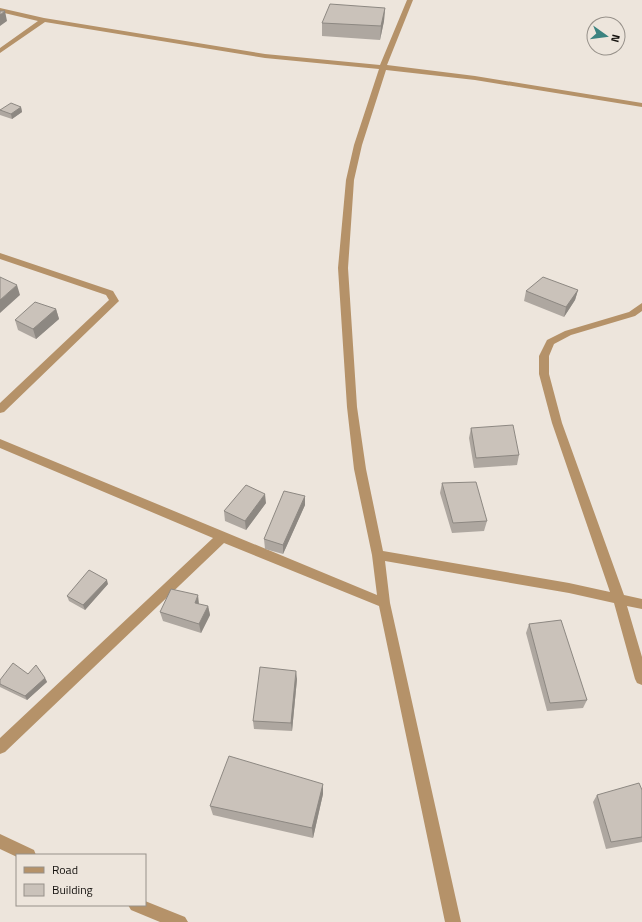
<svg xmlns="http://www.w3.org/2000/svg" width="642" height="922" font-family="'Titillium Web',sans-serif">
<rect width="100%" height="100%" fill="#ede5dc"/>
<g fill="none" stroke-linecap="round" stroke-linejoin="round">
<path fill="#b59269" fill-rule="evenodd" d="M407,0H413L387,65L475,76L642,103V107L475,80L386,70L362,145L354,180L348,268L357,407L366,469L383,551L569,583L610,592L552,423L539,374V356L547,340L565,331L629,312L642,303V311L635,316L571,335L554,344L549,356V374L562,423L624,595L642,599V609L627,606L642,657V685L637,683L635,679L614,603L569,593L385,561L390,603L461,922H445L379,606L224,543L5,752L0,754V738L213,538L0,448V439L377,595L372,555L354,469L347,407L338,268L346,180L354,145L379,69L265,58L45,22L0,53V48L38,21L0,12V8L44,18L265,54L380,65Z
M0,253L113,291L119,301L4,412L0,413V403L109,300L106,295L0,259Z
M0,834L34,850L36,855H17V857L0,849Z
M145,901L185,917L188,922H160L131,910L128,905H145Z"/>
</g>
<path fill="#aea7a0" d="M385,8L384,21L380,40L322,36V23Z
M21,107L22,112L12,119L0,115V110Z
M578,290L575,300L564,317L524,301L526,291Z
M56,309L59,319L36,339L18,330L15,320Z
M471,428L519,455L517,465L474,468L469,438Z
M442,483L487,521L484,531L452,533L440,493Z
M305,496V505L283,554L265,549L264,539Z
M266,503L246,530L225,521L224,511Z
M108,584L85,610L69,601L67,596Z
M208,606L210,615L201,633L163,621L160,612Z
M529,624L587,700L583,708L547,711L526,633Z
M28,674L45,678L47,682L27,700L0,687V680Z
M297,679L292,731L254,729L253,721Z
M323,784V794L313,838L213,815L210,806Z
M642,790V842L606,849L593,802L597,795Z"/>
<path fill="#8d8882" d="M385,8L384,21L380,40L381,26Z
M5,11L7,21L0,26V15Z
M21,107L22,112L12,119L11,114Z
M17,285L20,295L0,313V300Z
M578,290L575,300L564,317L566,307Z
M56,309L59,319L36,339L33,329Z
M265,494L266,503L246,530L245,521Z
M305,496V505L283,554V545Z
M107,580L108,584L85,610L83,605Z
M198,595L199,604L195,603Z
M208,606L210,615L201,633L199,624Z
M296,671L297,679L292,731L291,723Z
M45,678L47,682L27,700L25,696Z
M323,784V794L313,838L312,828Z"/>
<path fill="#cac2ba" stroke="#8d8882" d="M330,4L385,8L381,26L322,23Z
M0,11H5L0,15Z
M11,103L21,107L11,114L0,110Z
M0,277L17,285L0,300Z
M543,277L578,290L566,307L526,291Z
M35,302L56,309L33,329L15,320Z
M513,425L519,455L476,458L471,428Z
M476,482L487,521L453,523L442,483Z
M246,485L265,494L245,521L224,511Z
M284,491L305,496L283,545L264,539Z
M89,570L107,580L83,605L67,596Z
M171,589L198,595L195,603L208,606L199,624L160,612Z
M561,620L587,700L550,703L529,624Z
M13,663L28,674L36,665L45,678L25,696L0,684V680Z
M260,667L296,671L291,723L253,721Z
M229,756L323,784L312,828L210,806Z
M639,783L642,790V837L611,842L597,795Z"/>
<rect x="16" y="854" width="130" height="52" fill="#ede5dc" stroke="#97918a"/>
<rect x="24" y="867" width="20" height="6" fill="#b59269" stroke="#97918a"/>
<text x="52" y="874" font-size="12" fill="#15120f">Road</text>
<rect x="24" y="884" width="20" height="12" fill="#cac2ba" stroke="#97918a"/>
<text x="52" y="894" font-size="12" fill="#15120f">Building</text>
<g transform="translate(606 36) rotate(104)"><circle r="19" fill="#ede5dc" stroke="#97918a"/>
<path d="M0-3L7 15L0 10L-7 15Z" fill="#3b8380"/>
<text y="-6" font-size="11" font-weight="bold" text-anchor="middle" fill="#15120f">N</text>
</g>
</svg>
